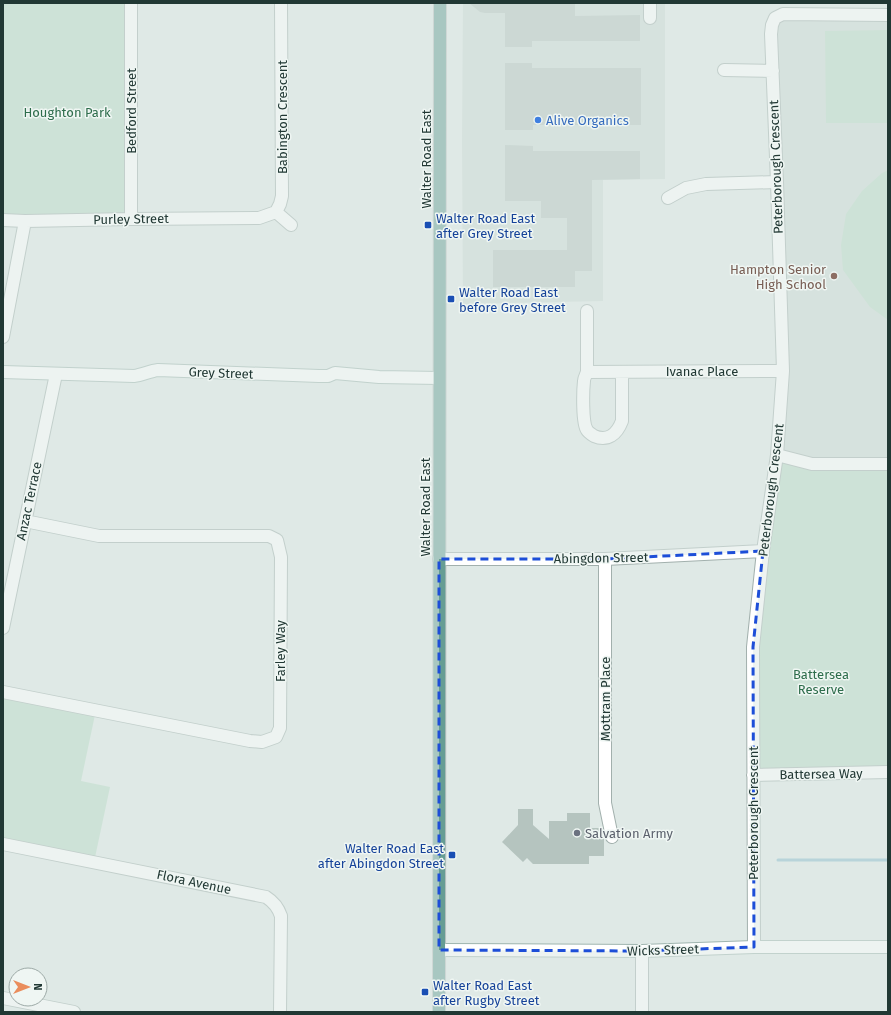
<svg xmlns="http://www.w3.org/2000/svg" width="891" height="1015" font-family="'Fira Sans',sans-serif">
<rect width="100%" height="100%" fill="#dfe9e6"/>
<path fill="#cdd9d5" d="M463,3H665V179L603,180V301L463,304L462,141Z
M783,14L888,15V464L777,455L783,371L771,34Z"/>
<path fill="#b9dac5" d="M3,3H131V219L3,220Z
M888,30V123H826L825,31Z
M888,170V320L870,307L843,270L841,245L846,214L862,191L882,173Z
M777,455L888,464V772L753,775V647Z
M3,692L96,710L81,781L110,787L94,862L3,844Z"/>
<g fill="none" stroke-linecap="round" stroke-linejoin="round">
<path stroke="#89bbcc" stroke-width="3" d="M778,860H888"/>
</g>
<path fill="#b5c4bf" d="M469,3H575V16L640,15V41H532V47H505V13H485L480,12Z
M505,63H532V68H641V125H533V130H505Z
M505,145L533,146V151H640V179L592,180V271H575V287H493V250H567V218H541V201H505Z
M518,809H533V825L549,839V821H567V813H590V828H602L604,836V856H589V864H533L527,858L523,862L502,842L518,825Z"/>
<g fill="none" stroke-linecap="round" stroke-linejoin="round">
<g stroke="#a2b0ad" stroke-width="14">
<path id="street" d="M650,18V3
M724,70L773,71
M668,198L686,188L706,184L777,182
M276,212L291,225
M131,219V3
M3,220L25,221L131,219L259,218L276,212L280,204L282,196L281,3
M587,311V372
M3,337L25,221
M622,372V421C617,434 608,442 594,436C591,434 588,432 587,430C582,423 583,390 584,381C584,378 586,375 587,372L783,371
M777,455L812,464H888
M439,559H605L763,551
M605,559V803L612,837
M3,628L56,374
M3,692L250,741L262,742L276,737L280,728L281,557L277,540L269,536H99L25,521
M753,775L888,772
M3,844L266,897C274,902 278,907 281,916L280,1012
M754,947L753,647L763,551L777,455L783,371L777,182L771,34L772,25L775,18L783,14L888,15
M642,951V1012
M3,998L74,1012"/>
</g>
<g stroke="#9fb5af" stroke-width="14">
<path id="secondary" d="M3,372L134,376C142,375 150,371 158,370L319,376H328L335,373L379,377L439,378
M439,950L642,951L754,947H888"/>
</g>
<g stroke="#bcc3c2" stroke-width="14">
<path id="primary" d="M439,1012L440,3"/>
</g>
<use href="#street" stroke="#fff" stroke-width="12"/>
<use href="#secondary" stroke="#fff" stroke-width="12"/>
<use href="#primary" stroke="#669d94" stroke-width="12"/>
</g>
<path d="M0 0H891V1015H0ZM763,551L753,647L754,947L642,951L439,950V559H605Z" fill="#dfe9e6" fill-opacity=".55" fill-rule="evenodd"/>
<path fill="none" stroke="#1d4ed8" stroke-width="3" stroke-dasharray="8 5" stroke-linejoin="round" d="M763,551L753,647L754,947L642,951L439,950V559H605Z"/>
<circle fill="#3f7fe0" stroke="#eff6f3" stroke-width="1.5" cx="538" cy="120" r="4"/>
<g fill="#1a4fb4" stroke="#eff6f3" stroke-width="1.5">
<rect x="424" y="221" width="8" height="8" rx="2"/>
<rect x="447" y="295" width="8" height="8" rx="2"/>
<rect x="448" y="851" width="8" height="8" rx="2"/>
<rect x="421" y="988" width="8" height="8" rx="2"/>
</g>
<circle fill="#8d6e63" stroke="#eff6f3" stroke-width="1.5" cx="834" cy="276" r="4"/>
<circle fill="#6b7280" stroke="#eff6f3" stroke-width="1.5" cx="577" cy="833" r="4"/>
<g text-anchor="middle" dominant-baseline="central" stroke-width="3" stroke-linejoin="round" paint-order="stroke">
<g font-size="13" fill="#213834" stroke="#eff6f3">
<text transform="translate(131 111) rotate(-90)">Bedford Street</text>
<text transform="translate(282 117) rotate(-90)">Babington Crescent</text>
<text transform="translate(426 159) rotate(-90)">Walter Road East</text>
<text transform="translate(776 167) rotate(-92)">Peterborough Crescent</text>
<text transform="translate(131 219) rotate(-1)">Purley Street</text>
<text x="702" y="371">Ivanac Place</text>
<text transform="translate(221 373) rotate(2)">Grey Street</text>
<text transform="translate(771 490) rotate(-83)">Peterborough Crescent</text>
<text transform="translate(29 501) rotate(-78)">Anzac Terrace</text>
<text transform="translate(425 507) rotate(-90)">Walter Road East</text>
<text transform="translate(601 558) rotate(-1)">Abingdon Street</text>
<text transform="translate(280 651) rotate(-90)">Farley Way</text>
<text transform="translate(605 699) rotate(-90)">Mottram Place</text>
<text transform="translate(821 774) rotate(-1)">Battersea Way</text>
<text transform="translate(753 813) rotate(-90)">Peterborough Crescent</text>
<text transform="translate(194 882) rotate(12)">Flora Avenue</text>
<text transform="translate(663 950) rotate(-2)">Wicks Street</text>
</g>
<g font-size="13" fill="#2e6d4c" stroke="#eff6f3">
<text x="67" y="112">Houghton Park</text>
<text x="821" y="674">Battersea<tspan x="821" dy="15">Reserve</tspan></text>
</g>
<g font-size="13" fill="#366cbe" stroke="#eff6f3" text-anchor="start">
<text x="546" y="120">Alive Organics</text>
</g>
<g font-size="13" fill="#164399" stroke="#eff6f3" text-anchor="start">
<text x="436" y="218">Walter Road East<tspan x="436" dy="15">after Grey Street</tspan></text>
<text x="459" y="292">Walter Road East<tspan x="459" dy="15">before Grey Street</tspan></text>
<text x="444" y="848" text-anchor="end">Walter Road East<tspan x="444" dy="15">after Abingdon Street</tspan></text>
<text x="433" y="985">Walter Road East<tspan x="433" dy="15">after Rugby Street</tspan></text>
</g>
<g font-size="13" fill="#785e54" stroke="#eff6f3" text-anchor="end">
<text x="826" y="269">Hampton Senior<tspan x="826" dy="15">High School</tspan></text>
</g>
<g font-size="13" fill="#5b616d" stroke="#eff6f3" text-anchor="start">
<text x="585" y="833">Salvation Army</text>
</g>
</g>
<rect width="891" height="1015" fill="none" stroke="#213834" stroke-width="8"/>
<g transform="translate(28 987) rotate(90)"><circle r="19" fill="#eff6f3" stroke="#9daaa7"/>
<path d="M0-3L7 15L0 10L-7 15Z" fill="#ea8d5c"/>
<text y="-6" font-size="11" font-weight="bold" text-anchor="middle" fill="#213834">N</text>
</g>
</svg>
